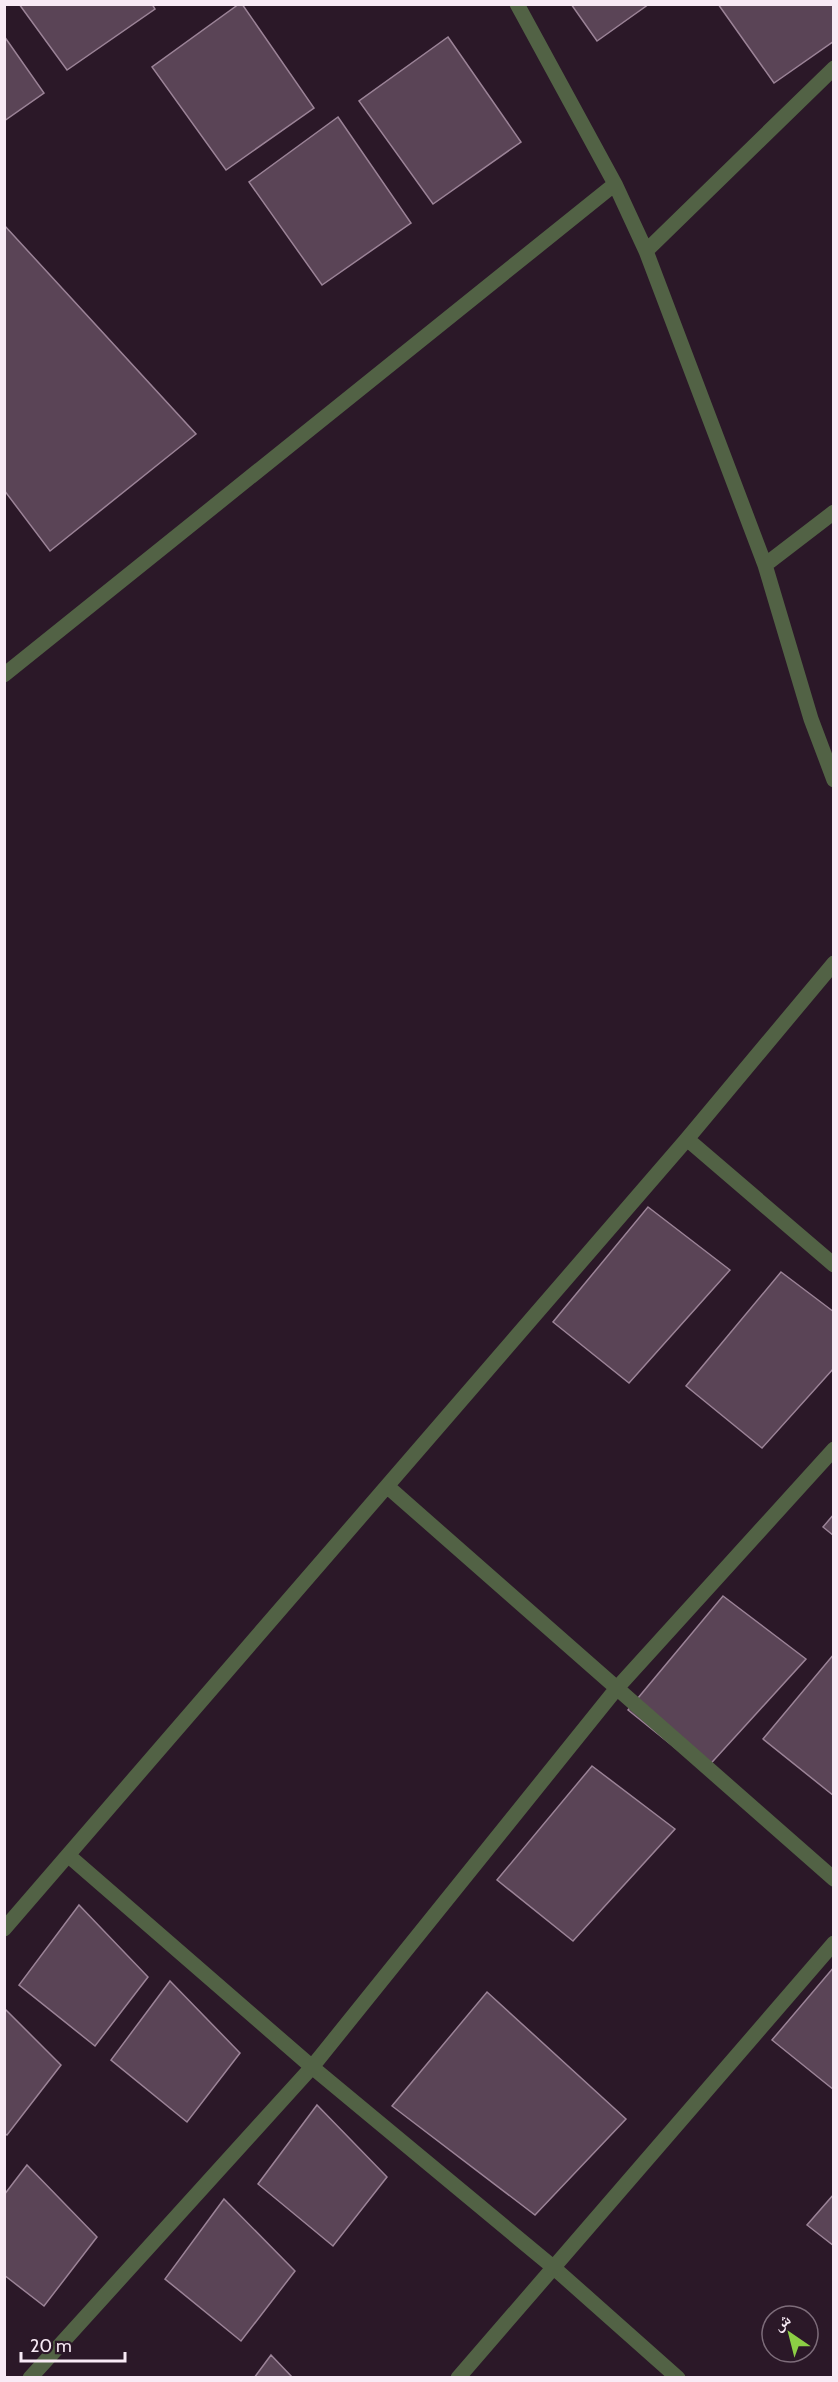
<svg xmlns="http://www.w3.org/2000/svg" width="838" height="2382" font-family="Cabin,'Noto Naskh Arabic',sans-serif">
<rect width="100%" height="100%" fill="#2b1828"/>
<path fill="#5a4456" stroke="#9b8397" stroke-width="1.5" d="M19,4H152L155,9L67,70Z
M239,4H242L314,108L226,170L152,67Z
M571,4H649L597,41Z
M718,4H834V41L774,83Z
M4,36L44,93L4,121Z
M448,37L521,142L433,204L359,101Z
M338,117L411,223L322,285L249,182Z
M4,225L196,434L50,551L4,490Z
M648,1207L730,1270L629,1383L553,1322Z
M781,1272L834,1312V1368L762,1448L686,1386Z
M834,1514V1536L823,1527Z
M723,1596L806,1659L704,1771L628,1710Z
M834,1654V1796L763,1739Z
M592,1766L675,1829L573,1941L497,1880Z
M79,1905L148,1977L95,2046L19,1985Z
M834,1967V2090L772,2040Z
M170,1981L240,2053L187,2122L111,2060Z
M487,1992L626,2119L535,2215L392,2106Z
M4,2008L61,2065L7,2135L4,2133Z
M317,2105L387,2177L333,2246L258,2184Z
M27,2165L97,2237L44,2306L4,2275V2195Z
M834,2194V2246L807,2225Z
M224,2199L295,2271L241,2341L165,2279Z
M271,2355L293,2378H254Z"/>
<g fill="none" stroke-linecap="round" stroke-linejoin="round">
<path stroke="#526245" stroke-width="15" d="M517,4L615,184L646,251L765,565L811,719L834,780
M646,251L834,68
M765,565L834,512
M4,675L615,184
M687,1139L834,1265
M388,1487L834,1879
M69,1856L312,2067L553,2267L678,2378
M4,1929L687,1139L834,963
M30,2378L312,2067L617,1688L834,1449
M458,2378L834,1943"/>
</g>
<rect width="838" height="2382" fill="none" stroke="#f8eaf5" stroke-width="12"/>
<g transform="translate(790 2334) rotate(325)"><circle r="28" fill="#2b1828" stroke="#7d6c7a" stroke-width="1.5"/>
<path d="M0-4.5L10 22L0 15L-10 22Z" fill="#8cce45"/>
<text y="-9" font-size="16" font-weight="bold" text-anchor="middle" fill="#f8eaf5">ش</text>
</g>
<path d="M21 2352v9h104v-9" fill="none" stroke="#f8eaf5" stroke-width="3"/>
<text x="30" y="2352" font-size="18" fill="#f8eaf5" stroke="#2b1828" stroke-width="4.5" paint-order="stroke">20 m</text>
</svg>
